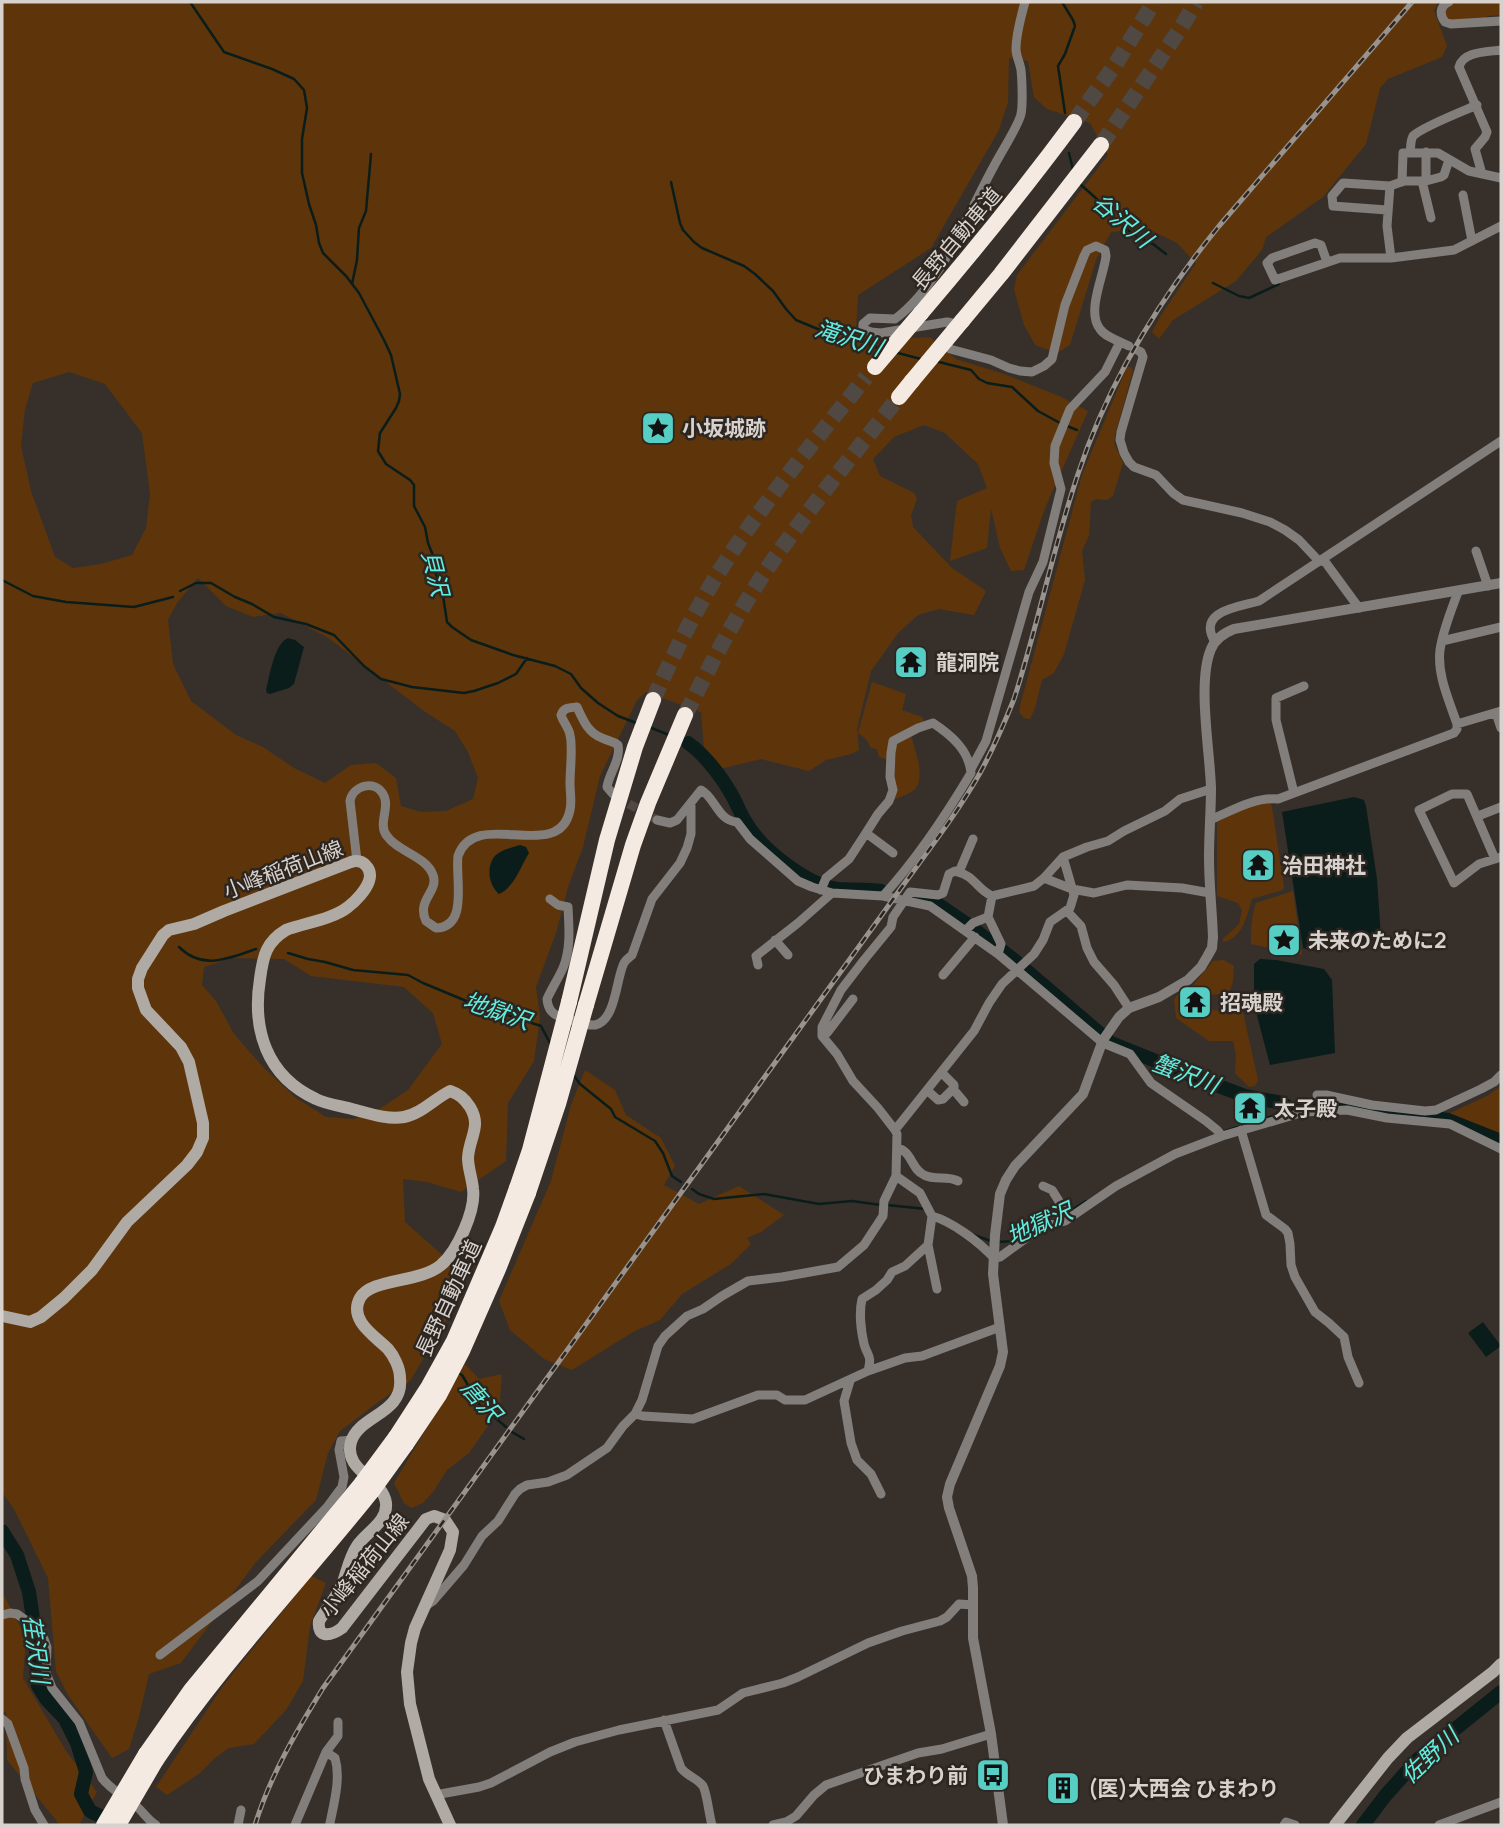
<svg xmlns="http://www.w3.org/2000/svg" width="1503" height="1827" font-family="Manrope,'Noto Sans JP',sans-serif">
<rect width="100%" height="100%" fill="#37302a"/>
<path fill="#5e350a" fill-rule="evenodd" d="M2,2H1438L1434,11L1447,46L1442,57L1388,79L1380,88L1366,144L1323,197L1266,237L1262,250L1236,281L1173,320L1159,339L1152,332L1160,317L1196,263L1177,243L1148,229L1111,232L1096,260L1070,345L1057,353L1035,345L1024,325L1014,289L1017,275L1108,155L1090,123L1047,109L1034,97L1028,61L1009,58L1008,102L999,130L931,248L858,295L856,329L878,340L930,337L956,359L1004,374L1059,396L1088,411L1045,508L1024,570L1011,571L1000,548L991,508L987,548L950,561L957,501L987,488L978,464L945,433L924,425L894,437L873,459L880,476L914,493L917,499L911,515L913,527L952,568L986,591L974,615L939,609L918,615L898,633L871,671L857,729L859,750L851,754L826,760L809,771L761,759L720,769L704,748L701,712L646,692L637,700L600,776L583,847L568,887L556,933L536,987L540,1017L534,1061L508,1103L506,1161L461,1192L427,1182L403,1179L405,1222L458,1269L460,1297L410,1381L381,1400L340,1431L328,1453L316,1500L256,1562L181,1663L149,1674L139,1717L129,1749L112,1758L68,1695L56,1671L48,1578L14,1509L2,1492ZM69,372L105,384L142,433L150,494L146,528L132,555L101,564L73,568L55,557L31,491L21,446L25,409L33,383ZM198,578L226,606L253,617L281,613L327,637L424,711L455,731L468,752L478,778L473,799L446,811L421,812L401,806L396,778L376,763L351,765L325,783L294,768L263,747L236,735L191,701L173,664L168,620L177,603ZM232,958L284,959L311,976L404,987L433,1013L442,1044L408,1090L381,1108L354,1119L326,1117L296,1098L263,1067L234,1034L216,1001L202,985L204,967Z
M1468,2H1501V15L1488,16L1482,20H1449L1446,18L1445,9L1448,5Z
M1127,367H1131L1133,371L1115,435L1114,443L1123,463L1122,466L1113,496L1107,500L1096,499L1091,502L1089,536L1082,551L1085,580L1064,654L1054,673L1042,680L1035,708L1030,719L1024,718L1019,712L1020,706L1082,475Z
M872,682L906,694L902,710L922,717L925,723L892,739L889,760L879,757L877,749L871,748L866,739L858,733Z
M911,735C914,749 927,778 914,790C908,795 899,797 893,800L896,743Z
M1270,802L1272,807L1284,887L1283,890L1252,899C1247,916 1242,939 1223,942V939L1239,924L1242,910L1238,903L1217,896V822L1252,805Z
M1293,891L1302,955L1251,944C1251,929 1251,917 1256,903Z
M1224,960L1234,966L1233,981L1229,993L1201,996L1202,1007L1211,1010L1229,1011L1236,1005L1242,1008L1258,1080L1255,1086L1249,1087L1235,1073L1236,1055L1233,1041H1209L1176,1018L1174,1000L1177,995L1193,985L1213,961Z
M585,1070L615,1090L626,1115L661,1138L675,1166L664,1185L699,1204L739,1186L784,1215L761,1232L747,1238L751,1244L731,1264L682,1294L660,1320L633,1332L572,1370L544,1359L510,1330L499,1301L551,1181L571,1105Z
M1501,1086V1136L1461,1120L1446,1115L1487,1096Z
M465,1364L479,1379L502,1374L500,1397L501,1407L469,1453L447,1470L433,1492L423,1503L412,1508L404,1503L394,1483Z
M311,1576L326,1583L310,1626L303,1681L286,1710L254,1744L229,1748L216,1757L200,1773L167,1795L156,1787L223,1686Z
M2,1592L26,1638L23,1678L66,1751L97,1792L79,1825H60L7,1760L6,1712L2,1711Z"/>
<path fill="#0a1d1b" d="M288,638L295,640L304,647L294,684L289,688L270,694L267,693L266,690C270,675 274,644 288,638Z
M1354,797L1364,800L1366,806L1377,879L1381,937L1378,939L1311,951L1303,948L1282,812Z
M520,845L526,847L529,853C521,866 513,889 499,894C489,886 486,868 494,857C500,850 511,848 520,845Z
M1260,959L1276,960L1324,969L1332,980L1335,1053L1270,1065L1254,1004V964Z
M1483,1322L1501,1346L1486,1357L1468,1333Z"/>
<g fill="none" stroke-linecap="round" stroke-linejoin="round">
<path stroke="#0a1d1b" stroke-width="2.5" d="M190,2L224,52L272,69L294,79L304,90L307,108L302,139V173L309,204L316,225L319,243L323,253L346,276L359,293L384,340L391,355L400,394L399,401L396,408L380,433L378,451L386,464L410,480L414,485V506L425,527L428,543L434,558L435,572L442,589L447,622L452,627L471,640L513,655L555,666L571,674L581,688L598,703L618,716L639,724
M1062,2L1073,20L1075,26L1065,54L1058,66L1065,113
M1069,153L1073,170
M671,182L680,223L683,230L694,242L702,248L744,266L755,274L773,291L786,309L796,320L825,332L845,334L880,349
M1080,184L1108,209L1112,216L1135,236L1153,244L1166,254
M1213,283L1239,296L1249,298L1279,284
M352,284L357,260L359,228L366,211L371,154
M894,352L921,359
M935,361L971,370L979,379L987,383L1012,387L1038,411L1060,423
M1067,426L1077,430
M2,580L33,596L66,602L134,607L173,597
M180,591L196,583H211L235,597L252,604L274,617L306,624L334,635L364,666L381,679L412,687L464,693L474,691L498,683L516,674L527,658
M649,727L669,735
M179,947C203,971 229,958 256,949
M288,953L308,959L325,962L353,970L408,975L423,983L476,1005L541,1026L551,1045
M572,1073L580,1084L611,1109L615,1117L655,1141L663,1153L672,1176L681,1182
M1222,1132L1292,1110
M692,1189L699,1194L714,1199L764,1194L819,1204L852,1201L881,1205
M887,1205L926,1209
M1062,1216L1086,1201
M974,1235L991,1241
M998,1242L1013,1241L1024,1234
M458,1373L462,1375L479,1404L506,1427
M512,1432L524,1439"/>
<path stroke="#0a1d1b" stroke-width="14" d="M688,743C703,753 721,776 730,792C736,801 739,811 745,821C760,848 806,885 838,889C852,890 867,889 881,891
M915,898L933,901L967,924L1013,959L1111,1043L1208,1082L1245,1096L1282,1103L1292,1110L1347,1105L1448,1120L1501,1141
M2,1531L17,1555L29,1592L36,1638V1657L38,1686L47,1700L65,1719L77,1743L86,1772L81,1794L90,1811L118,1825
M1363,1825L1385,1796L1418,1759L1501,1692"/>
<path stroke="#4f4843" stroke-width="9" stroke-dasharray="9 4.5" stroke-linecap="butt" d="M617,797L657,820"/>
<path stroke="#4f4843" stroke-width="16" stroke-dasharray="16 8" stroke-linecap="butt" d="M1074,122L1115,65L1154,2
M1101,145L1182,26L1196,2
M653,700C671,659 691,619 714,580C758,508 813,443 866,377
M685,715C711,664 737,613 769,566C810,507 855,452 899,397"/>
<path stroke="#827e7b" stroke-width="9" d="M1449,2C1440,6 1439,14 1445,22L1451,24L1501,21
M1426,152V181
M1410,153C1411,148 1410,141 1413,136C1422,127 1463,111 1477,105
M1482,174L1475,149L1485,137L1487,132L1459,67C1463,51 1487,52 1501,50
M1422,181L1431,218
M1402,182L1403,153H1438L1469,171L1501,178
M1463,195L1472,241
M1387,210L1333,206L1332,196L1343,183L1390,186
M1391,258L1387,226L1390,186L1404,181H1426L1441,177L1444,175L1449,160
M1327,262L1321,245L1315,243L1272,258L1267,263L1275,280L1340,258H1391L1454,250L1501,226
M957,330L952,323L947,322L881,333L871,332L863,329V324L870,318L895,319C941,285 967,215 994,166C1000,154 1019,125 1021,114C1023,105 1022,80 1021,70C1020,63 1016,56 1016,49C1016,33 1021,17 1025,2
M948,339L947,344L950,349L991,360L1009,368L1020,371L1032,372L1044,366L1052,359L1065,305L1084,256L1087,250L1096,246L1105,250L1106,256C1104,275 1086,312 1100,329C1105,337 1121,342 1129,346
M1137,350L1141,352L1143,357L1121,432L1120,440L1124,453L1129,462L1134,467L1156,475L1173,493L1183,500L1242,513L1270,522L1285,530L1299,540L1317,559L1326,563L1359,608
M1476,551L1488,586
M1442,641L1501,627
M1215,642C1196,610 1240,607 1259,601L1501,441
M1496,713L1501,728
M1457,724L1501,711
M971,769L986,741L1029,592L1043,562L1061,489L1054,463L1055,446L1070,409L1105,372L1120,342
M1211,789L1180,799L1165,811L1124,831L1108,841L1087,847L1063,857L1044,878L1034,886L992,896C976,889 976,876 955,871L949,874L943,893L938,895L910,892L893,917L891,927L864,960L841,990L822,1027V1036L837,1054L853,1081L878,1108L895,1130L897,1134L896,1176L920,1193L932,1216C953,1222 979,1242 994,1258L1000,1257L1029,1236L1046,1226L1065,1221L1116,1186L1175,1154L1222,1136L1304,1112L1347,1110L1387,1118L1450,1124L1501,1149
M1294,793L1276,720V698L1304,686
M1478,816L1501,807
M657,820L670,823L677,820L701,790C715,797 718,821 737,822L750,839L798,881L812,887L832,893L883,896L930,906L998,954L1103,1043L1130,1054L1151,1083L1206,1121L1217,1130L1222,1136
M1210,820C1231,811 1254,797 1278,799L1454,733L1457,729V724C1449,700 1437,675 1440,650C1443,630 1451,611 1458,592
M1495,859L1467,794H1452L1419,810L1454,883L1479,864L1501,857
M357,861L350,801C353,786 374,779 383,794C391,807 377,824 387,836C398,852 426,856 433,875C439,892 416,900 426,921L436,928C469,927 455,878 458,856C475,806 559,865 570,810C572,802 570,792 570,783C570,770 573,747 570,735C569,728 563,722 561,715C564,707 569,708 577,707C583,720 588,733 602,738C608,741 613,741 618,745C621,760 609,773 607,787L613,794
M959,872L973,839
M1044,878L1072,889L1094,893L1127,885L1182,888L1210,893
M821,890L826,878L849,859L866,833
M883,896C915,861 946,815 971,773C969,750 951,735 933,723L918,728L893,741L891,753L890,777L893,790L889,801L878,814L866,833L893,853
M992,896L988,917L1001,944L998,954
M550,899L558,905L568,907C569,927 571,949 563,968C558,979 552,988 547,999C548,1010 553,1015 563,1018C573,1020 586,1026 595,1025C616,1021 616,978 624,963C626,959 629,958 632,955L652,899L680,863L687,848L691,834V803
M1067,911L1081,926L1087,948L1094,962L1114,985L1129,1008
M966,930L973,923L988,917
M775,940L788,955
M758,965L756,956L798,923L832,893
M943,975L975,937
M822,1036L827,1033L853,999
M953,1089L964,1102
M928,1091L938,1100L943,1099L954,1088V1085L942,1073
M1317,1095H1326L1372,1105L1425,1111L1436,1110L1481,1089L1494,1082L1501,1075
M895,1130L974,1031L989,1003L1002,984L1034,954L1043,940L1050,922L1070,908L1074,895L1063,857
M1241,1130L1266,1215L1285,1229L1288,1233L1290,1244L1291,1265L1295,1277L1315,1312L1329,1323L1344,1337L1348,1357L1359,1383
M897,1148C912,1151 911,1169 924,1175C935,1181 947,1175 958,1181
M1043,1186L1052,1190L1062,1206L1058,1214L1060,1222
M928,1245L937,1289
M868,1371C872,1354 868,1358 864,1344C861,1331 859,1312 862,1299L876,1290L887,1280L892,1272L905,1266L928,1245L932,1216
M850,1381L844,1401L851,1443L857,1460L871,1474L881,1494
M635,1414L643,1416L693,1419L758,1395H777L785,1400H805L868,1371L905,1358L922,1356L1000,1327
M427,1605L433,1601L464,1565L482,1536L498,1521L515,1494L520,1489L527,1485L548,1482L567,1475L607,1448L623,1426L635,1414L642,1400L658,1346L665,1336L687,1316L703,1309L722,1296L748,1281L782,1277L838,1267L864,1245L883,1216L884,1201L896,1176
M2,1615L10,1613L17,1614L41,1631L47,1647L46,1673L52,1688L79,1722L102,1778C110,1789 124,1796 135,1805C143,1811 147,1820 156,1825
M160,1655L258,1581L328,1506L342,1487L344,1477L339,1450L341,1441L352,1440
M2,1719L8,1724L24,1768L25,1779L35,1810L44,1825
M664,1720L681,1768C687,1776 697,1778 703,1786C707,1793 709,1815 712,1825
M435,1795L479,1787L491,1783L550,1752L575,1742L619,1730L718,1710L743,1693L783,1683L798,1677L868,1643L902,1631L940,1621L947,1617L959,1604L973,1605
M330,1823C334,1803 341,1778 335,1758L326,1752L338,1736V1722
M238,1825L241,1810
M295,1825L326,1752
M773,1825L786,1822L796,1816L814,1795L826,1785L918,1753L942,1749L991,1734
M1284,1825L1286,1822L1295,1825
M1439,1825L1501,1802"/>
<path stroke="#827e7b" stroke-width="10" d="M1003,1825L991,1734L973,1638V1588L972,1576L949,1508L947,1497L950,1484L1000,1366L1003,1352L993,1274L995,1235L1000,1194L1006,1180L1015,1166L1083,1094L1103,1040L1119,1017L1129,1008L1159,997L1188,980L1201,967L1207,957L1212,948L1213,937C1212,911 1209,884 1209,857C1209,834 1211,811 1211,788C1210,751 1197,682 1211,649C1215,639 1224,633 1234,629L1501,583"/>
<path stroke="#b0aaa5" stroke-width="12" d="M2,1316L30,1322L41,1317L64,1298L92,1270L127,1222L187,1165L197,1152L203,1138V1123L189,1062L181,1047L146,1010L138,988V979L142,968L163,935L169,930L194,924L224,911L351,862C363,858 373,869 369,881C366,890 356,901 348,907C333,919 305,923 286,930C266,942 263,956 260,979C252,1029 266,1076 316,1099C326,1104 340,1106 352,1109C368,1113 387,1120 404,1117C421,1114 434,1099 450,1091C459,1094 464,1098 470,1107C482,1127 469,1137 468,1158C468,1168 472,1178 473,1189C476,1210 457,1252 441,1265C420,1283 371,1278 360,1298C348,1320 375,1336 388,1349C394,1356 400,1368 400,1378C404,1414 359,1415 351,1442C343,1471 383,1478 386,1503C388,1522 366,1532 357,1546C349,1558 347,1572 342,1585C336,1598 326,1609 319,1621C317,1639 331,1636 342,1628L426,1519L434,1516L445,1520L453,1532L450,1550L415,1628L411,1643L407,1672L410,1704L429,1779L450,1825
M1335,1825L1388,1758L1407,1738L1493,1672L1501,1664"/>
<path stroke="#f4eae2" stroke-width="16" d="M921,313C974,251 1025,188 1074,122
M962,321L1001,274L1101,145
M899,397L912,381
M569,1002L607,840L635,747L653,700
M586,1005L633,845L648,803L685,715
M396,1437L429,1386L454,1341L503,1227L517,1188
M406,1444L439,1395L462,1351L498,1269L528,1193
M146,1754L191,1690L362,1483
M156,1760C220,1665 300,1581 372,1491"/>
<g stroke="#98938e" stroke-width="5">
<path id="rail" d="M255,1825C270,1776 296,1732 323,1688L894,898C923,857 955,817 980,773C993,749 1004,724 1014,699C1038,625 1053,548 1078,474C1108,383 1158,301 1219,226L1412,2"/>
</g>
<use href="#rail" stroke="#2d2620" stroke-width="2.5" stroke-dasharray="8" stroke-linecap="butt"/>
<path stroke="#f4eae2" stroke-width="16" d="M875,367L921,313
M912,381L962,321
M517,1188L530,1150L569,1002
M528,1193L558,1104L586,1005
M362,1483L396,1437
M372,1491L406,1444
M104,1825L146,1754
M118,1825L156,1760"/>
</g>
<defs>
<g id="sight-square" transform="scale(1.75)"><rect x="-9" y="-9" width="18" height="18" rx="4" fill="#56cec4" stroke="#2d2620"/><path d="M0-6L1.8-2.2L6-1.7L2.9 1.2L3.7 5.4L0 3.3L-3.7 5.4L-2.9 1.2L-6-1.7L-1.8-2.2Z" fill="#111"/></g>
<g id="temple-square" transform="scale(1.75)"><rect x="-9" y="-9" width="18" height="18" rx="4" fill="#56cec4" stroke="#2d2620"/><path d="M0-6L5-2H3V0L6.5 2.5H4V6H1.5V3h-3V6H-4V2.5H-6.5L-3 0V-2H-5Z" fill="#111"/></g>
<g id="bus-square" transform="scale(1.75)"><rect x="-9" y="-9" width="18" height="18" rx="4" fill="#56cec4" stroke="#2d2620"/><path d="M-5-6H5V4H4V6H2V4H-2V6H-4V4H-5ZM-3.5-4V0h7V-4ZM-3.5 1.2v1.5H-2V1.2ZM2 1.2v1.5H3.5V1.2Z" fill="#111"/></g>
<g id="building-square" transform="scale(1.75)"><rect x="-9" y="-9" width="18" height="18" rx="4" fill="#56cec4" stroke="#2d2620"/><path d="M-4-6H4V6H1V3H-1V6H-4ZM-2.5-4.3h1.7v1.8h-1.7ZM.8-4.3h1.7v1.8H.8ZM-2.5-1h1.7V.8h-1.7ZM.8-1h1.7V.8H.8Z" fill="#111"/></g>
</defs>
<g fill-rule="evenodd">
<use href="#sight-square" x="658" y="428"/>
<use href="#temple-square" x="911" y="662"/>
<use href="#temple-square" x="1258" y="865"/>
<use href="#sight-square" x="1284" y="940"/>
<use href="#temple-square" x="1195" y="1002"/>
<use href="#temple-square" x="1250" y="1108"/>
<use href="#bus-square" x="993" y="1775"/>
<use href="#building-square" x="1063" y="1788"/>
</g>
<g text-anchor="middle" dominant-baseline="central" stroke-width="5" stroke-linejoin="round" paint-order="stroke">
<g font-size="21" fill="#d7d2ce" stroke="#2d2620">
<text transform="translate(956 238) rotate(-50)">長野自動車道</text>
<text transform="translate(283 869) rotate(-21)">小峰稲荷山線</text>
<text transform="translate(448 1298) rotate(-65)">長野自動車道</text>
<text transform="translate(364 1565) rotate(-51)">小峰稲荷山線</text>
</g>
<g font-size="21" font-weight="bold" fill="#d7d2ce" stroke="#2d2620" text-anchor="start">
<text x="682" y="428">小坂城跡</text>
<text x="936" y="662">龍洞院</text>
<text x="1282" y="865">治田神社</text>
<text x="1308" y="940">未来のために2</text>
<text x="1220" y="1002">招魂殿</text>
<text x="1274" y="1108">太子殿</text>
<text x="968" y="1775" text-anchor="end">ひまわり前</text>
<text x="1088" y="1788">(医)大西会 ひまわり</text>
</g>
<g font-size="23" font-style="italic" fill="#61eee2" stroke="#2d2620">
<text transform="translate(1123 220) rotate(40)">谷沢川</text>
<text transform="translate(849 337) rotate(18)">滝沢川</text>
<text transform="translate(436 573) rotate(76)">貝沢</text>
<text transform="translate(497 1010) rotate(19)">地獄沢</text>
<text transform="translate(1186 1073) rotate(21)">蟹沢川</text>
<text transform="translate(1039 1223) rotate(-24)">地獄沢</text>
<text transform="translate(482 1400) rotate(49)">唐沢</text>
<text transform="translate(37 1649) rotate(82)">荏沢川</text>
<text transform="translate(1429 1755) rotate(-43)">佐野川</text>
</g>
</g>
<rect width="1503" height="1827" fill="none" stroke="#d7d2ce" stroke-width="7"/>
</svg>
